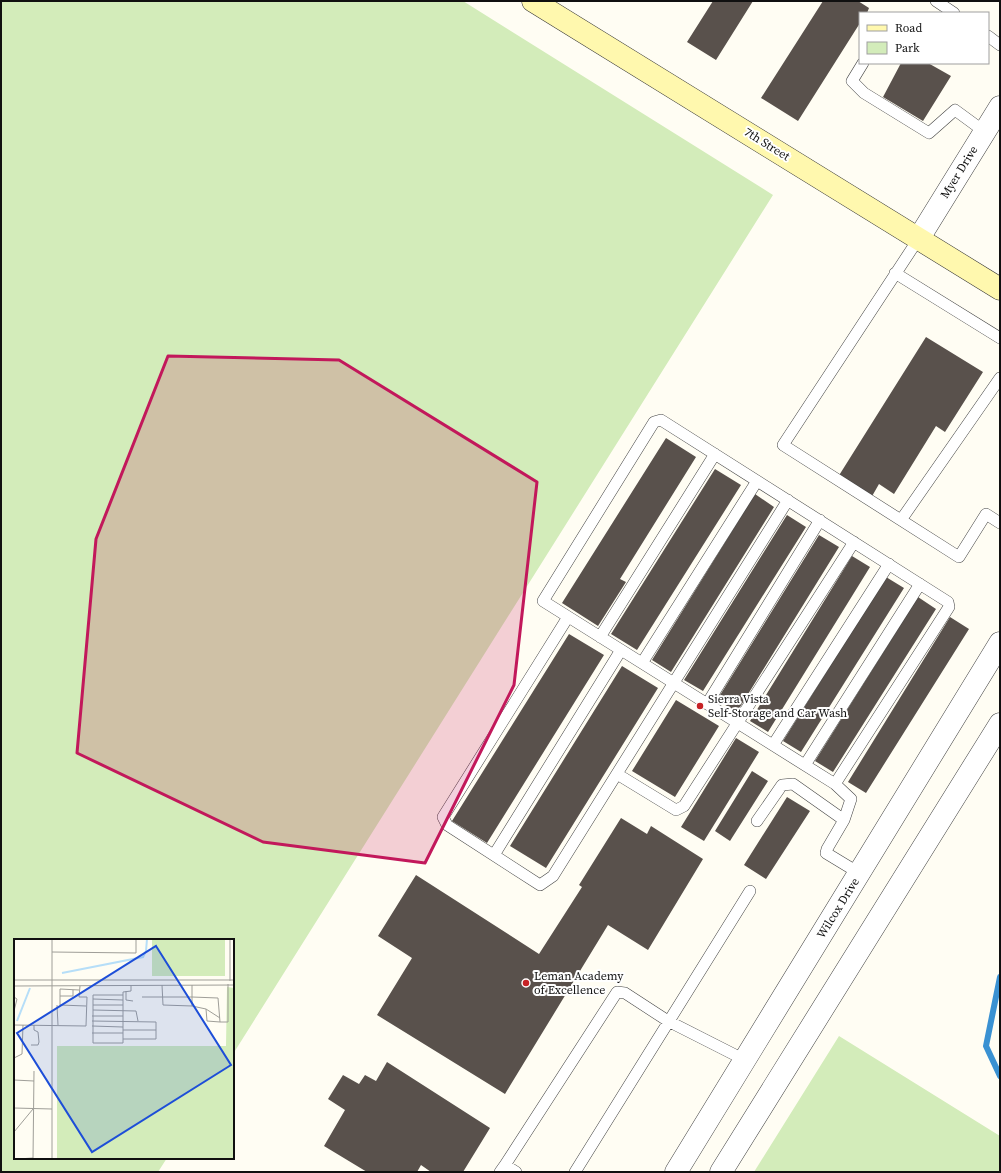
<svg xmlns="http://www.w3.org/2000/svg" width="1001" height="1173" viewBox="0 0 1001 1173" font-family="'Source Serif 4',serif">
<rect width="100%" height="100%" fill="#fffdf3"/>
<path fill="#d3ecba" d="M1,1H463L773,195L233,1054V940H15V1158H167L158,1172H1Z
M839,1036L1000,1136V1172H754Z"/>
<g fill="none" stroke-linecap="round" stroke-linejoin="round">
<path stroke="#3a91d2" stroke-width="6" d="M1000,977L986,1046L1000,1076"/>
</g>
<path fill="#59514c" d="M713,1H753L716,60L687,42Z
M823,1H858L869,8L867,13H860V23L798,121L761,98Z
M901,63H928L951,76L923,121L883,97Z
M926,337L983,372L945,432L936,426L894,494L879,484L871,498L838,477Z
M666,438L696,457L620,579L626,582L598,626L562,603Z
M715,469L741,485L637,650L611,634Z
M755,494L774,507L671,672L652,660Z
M787,515L806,527L703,691L684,680Z
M819,535L839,547L737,712L717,700Z
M852,556L870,567L768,732L750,721Z
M886,577L904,588L801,752L783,741Z
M918,597L936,609L833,772L815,761Z
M950,617L969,629L866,793L848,782Z
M569,634L604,655L487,843L452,821Z
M622,666L658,688L546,868L510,846Z
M676,700L719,726L675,797L632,771Z
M736,738L759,752L704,841L681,827Z
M752,771L768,781L730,841L715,831Z
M787,797L810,811L766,879L744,865Z
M621,818L647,834L651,826L703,859L648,950L608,925L505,1094L377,1015L412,958L378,936L416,875L539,954L582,887L579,885Z
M387,1062L490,1128L463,1172H431L421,1165L417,1172H367L324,1146L345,1110L328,1099L343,1075L359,1084L365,1075L376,1081Z"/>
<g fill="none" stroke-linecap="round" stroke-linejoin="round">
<defs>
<path id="service" d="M936,1L954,13
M988,36L1000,45
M863,63L852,81L864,93L929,133L955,110L985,132
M919,238L783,445L959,557L986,514L1000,523
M895,273L1000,338
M901,520L1000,378
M568,617L443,817L447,825L540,885L553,876L788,500
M600,637L715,454
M642,663L757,481
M707,704L820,520
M773,745L889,564
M805,765L920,584
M617,774L676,810L684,806L854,542
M835,784L949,607L948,602L661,420L654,422L543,601L835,784L851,799L844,820L827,849L826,853L859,873
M757,821L782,785L793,784L844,820
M494,855L621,650
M505,1165L617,992L625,993L668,1021L745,1060
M500,1172L505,1165L516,1172
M575,1172L750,891"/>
<path id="minor" d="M919,238L1000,107"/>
<path id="tertiary" d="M676,1172L1000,643
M721,1172L1000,724"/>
<path id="secondary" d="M533,1L1000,289"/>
</defs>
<use href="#service" stroke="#434343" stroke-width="12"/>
<use href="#minor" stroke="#434343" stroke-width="23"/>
<use href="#tertiary" stroke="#434343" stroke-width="23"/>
<use href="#secondary" stroke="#323232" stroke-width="23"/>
<use href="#service" stroke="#fff" stroke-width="11"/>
<use href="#minor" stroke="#fff" stroke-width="22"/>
<use href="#tertiary" stroke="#fff" stroke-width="22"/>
<use href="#secondary" stroke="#fff8ae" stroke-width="22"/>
</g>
<path fill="#c2185b" fill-opacity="0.2" stroke="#c2185b" stroke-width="3" stroke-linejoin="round" d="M168,356L339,360L537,482L514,685L425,863L263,842L77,753L96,539Z"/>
<g fill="#c62225" stroke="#fff" stroke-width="1.5">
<circle cx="700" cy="706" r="4"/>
<circle cx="526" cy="983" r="4"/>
</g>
<g text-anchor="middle" stroke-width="4" stroke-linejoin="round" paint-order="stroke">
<g font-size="12" fill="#101010" stroke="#fff">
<text transform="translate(767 144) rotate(32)" y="4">7th Street</text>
<text transform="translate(959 172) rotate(-58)" y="4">Myer Drive</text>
<text transform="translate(838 908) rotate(-58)" y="4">Wilcox Drive</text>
</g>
<g font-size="12" fill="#101010" stroke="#fff" text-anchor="start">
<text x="708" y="703">Sierra Vista<tspan x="708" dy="14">Self-Storage and Car Wash</tspan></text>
<text x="534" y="980">Leman Academy<tspan x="534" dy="14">of Excellence</tspan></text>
</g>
</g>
<g transform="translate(14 939)">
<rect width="220" height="220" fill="#fffdf3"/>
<path d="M138,0H211V37H138ZM213,48L220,49V220H43V107H212Z" fill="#d3ecba"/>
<path fill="none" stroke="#b6def8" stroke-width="2" d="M48,34L129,18L132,12L133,0M3,82L16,49"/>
<path fill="none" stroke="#9f9e98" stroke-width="1" d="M38,0V220M216,0V42M38,13L122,14V0M0,41H220M148,46L149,66L178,67M178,46V58L204,59L206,83H214V45M0,47L220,46M65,51L46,50V66L72,67M112,52V61L119,62M109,56H79V104H109V53L117,52V46M46,57H59V51M0,58L3,60L0,72M128,58H178V67L192,70L193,82L206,83M79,60L109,61M43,66L44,86M79,66H109M192,70L206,79M79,71L122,72L124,82M78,77H109M78,82L142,83V100H109M0,86L72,87L73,58H65L66,47M78,87L109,88M109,91H142M78,94H109M17,106H24L25,103L24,93L20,91V86M0,119L8,115L9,86M0,141L20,142M0,169L38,170M0,193L19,170M4,220L19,219M19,220L20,132"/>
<path fill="#1d4ed8" fill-opacity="0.15" stroke="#1d4ed8" stroke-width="2" d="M142,7L217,126L78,213L3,94Z"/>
<rect width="220" height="220" fill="none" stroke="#101010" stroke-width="2"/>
</g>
<rect width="1001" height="1173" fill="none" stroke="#101010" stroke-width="4"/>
<rect x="859" y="12" width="130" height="52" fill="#ffffff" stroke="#9f9f9f"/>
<rect x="867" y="25" width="20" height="6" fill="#fff8ae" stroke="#9f9f9f"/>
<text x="895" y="32" font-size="12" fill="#101010">Road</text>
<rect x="867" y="42" width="20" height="12" fill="#d3ecba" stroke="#9f9f9f"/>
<text x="895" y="52" font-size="12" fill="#101010">Park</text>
</svg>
